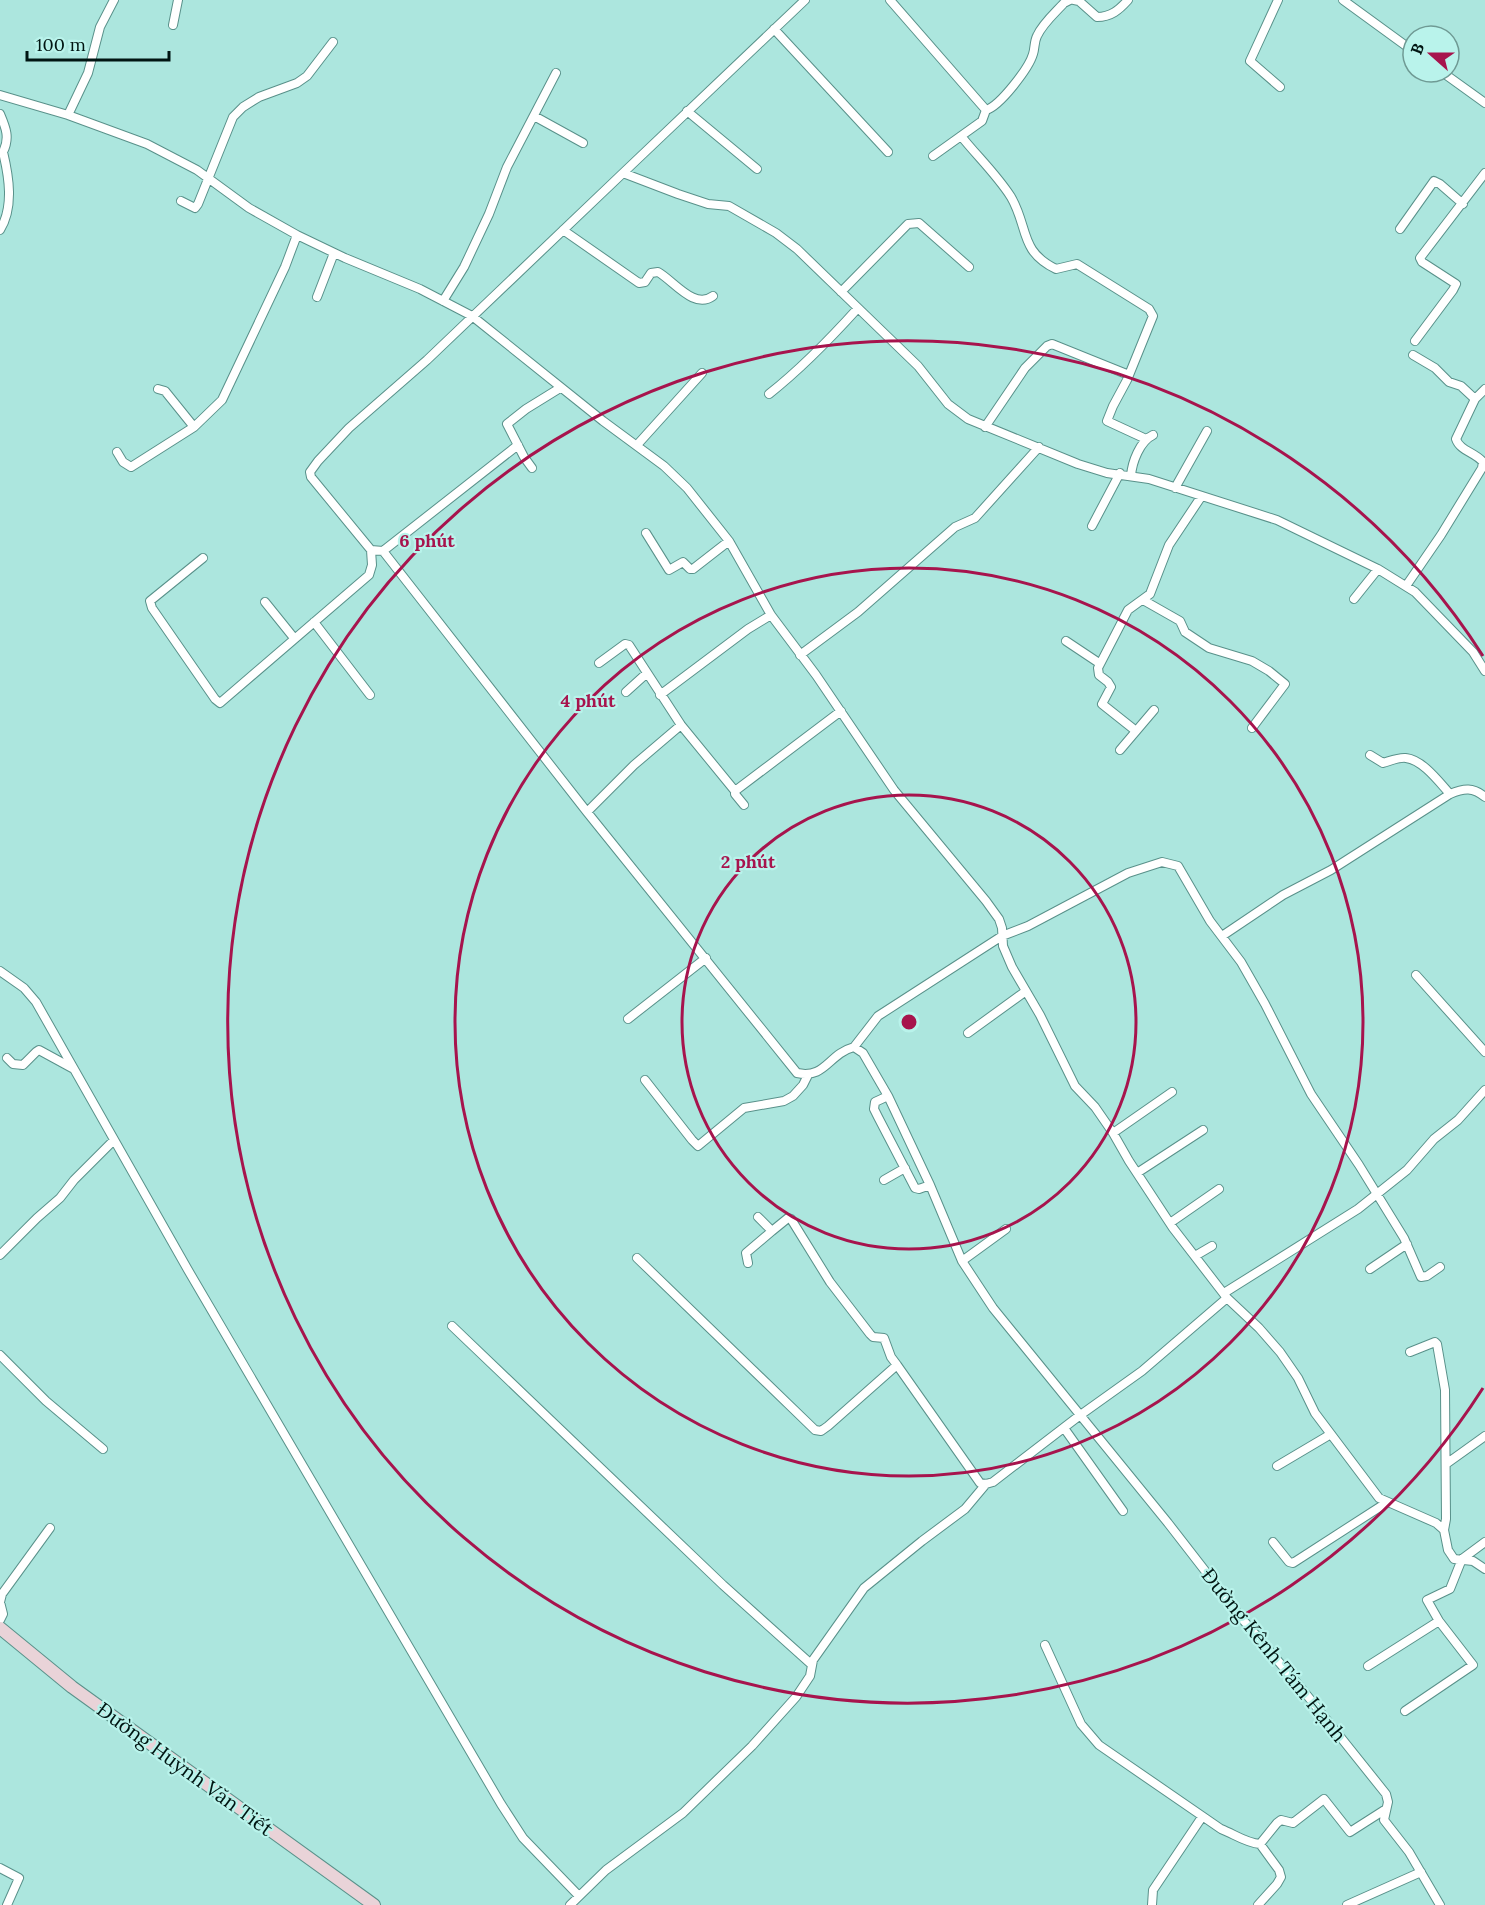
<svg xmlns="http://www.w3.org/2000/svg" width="1485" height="1905" viewBox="0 0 1485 1905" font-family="Lora,serif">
<rect width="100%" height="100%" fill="#ace6de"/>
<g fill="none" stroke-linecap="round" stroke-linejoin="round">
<defs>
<path id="street" d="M890,0L986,110C1000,106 1029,68 1033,54C1035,48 1034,42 1037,36C1043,23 1055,13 1064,3L1070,0
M1074,0L1079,1L1097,17C1111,17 1119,10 1128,0
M1278,0L1250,61L1280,87
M1343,0L1413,51
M173,25L178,0
M774,29L888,152
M1442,72L1485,103
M0,95L68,115L147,144L197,170L249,208L297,235L345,258L420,289L472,316L603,421L664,466L687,488L729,541L771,615L816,675L894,790L986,901L999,919L1002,928L1003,946L1012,967L1040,1015L1075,1086L1095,1107L1113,1133L1129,1161L1173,1228L1227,1298L1259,1328L1280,1352L1298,1378L1315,1413L1379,1498L1436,1523L1444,1530L1448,1550L1454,1559L1473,1561L1485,1569
M687,111L757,169
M0,114C6,128 10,138 3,152C9,177 14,207 0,230
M68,115L88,73L100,27L114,0
M534,116L583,143
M961,136C977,156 997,175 1011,197C1029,228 1019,251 1056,269L1077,264L1149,309L1153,316L1127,380L1113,406L1107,421L1146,439
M933,156L982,121L986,110
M623,173L805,0
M181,201L195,208L198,204L233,117L243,107L259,97L297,83L307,76L333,42
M1400,229L1434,181L1440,184L1463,204
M563,230L639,283L645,282L651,273L658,272C674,281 694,310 713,296
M841,292L908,224L919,223L969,267
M317,297L334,253
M443,301L464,267L489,214L507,167L556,73
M1415,341L1453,290L1456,284L1422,262L1420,258L1485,173
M1413,355L1435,368L1449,382L1461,386L1475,399
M158,389L165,391L194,427
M769,394C802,368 830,339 858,308
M985,427L1025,368L1047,346L1052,344L1129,375
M637,445L702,373
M117,452L123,462L131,467L194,427L222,400L285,267L297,235
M532,468L524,457L507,424L526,409L560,388
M1131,476C1132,462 1140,441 1153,435
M1175,488L1207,431
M1092,526L1120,473
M646,533L669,570L683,562L690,569H693L729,541
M383,551L518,445
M203,558L150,601L152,608L215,699L220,703L369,575L372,565L371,550
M1406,586L1441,535L1482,468L1483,462C1475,452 1460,451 1456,439L1475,399L1485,389
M1354,599L1378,569
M1143,600L1180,621L1185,632L1209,648L1252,661L1269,671L1285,684L1252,728
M265,602L294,638
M314,622L370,695
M1066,641L1099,663
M800,655L858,612L955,527L975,518L1039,447
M599,663L625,644L629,645L681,725L735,791
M626,692L647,673
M660,695L748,629L771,615
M1136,731L1102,704L1111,687L1108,682L1099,675L1098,668L1128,610L1150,594L1169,545L1201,497
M1120,750L1154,710
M1370,755L1383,763C1390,761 1399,757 1406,758C1423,760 1439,782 1450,794
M744,805L735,794V791L841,711
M587,812L634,765L681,725
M1222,936L1283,895L1331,870L1450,794C1464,788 1473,787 1485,797
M0,971L24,988L36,1002L188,1270L501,1804L523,1838L579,1896
M1416,975L1485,1052
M628,1019L706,958
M968,1033L1026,991
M854,1047L878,1016L1002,936L1028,926L1128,873L1162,862L1178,866L1210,921L1241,962L1265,1004L1311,1094L1359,1165L1404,1238L1421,1277L1427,1276L1440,1267
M7,1058L13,1064L23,1065L36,1052L39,1050L72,1068
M645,1080L692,1140L698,1146L744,1108L784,1101L793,1096L803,1085L808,1075
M888,1096L875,1102L874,1109L878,1117L915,1188L919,1189L930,1185
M1113,1133L1172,1092
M1137,1173L1203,1130
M884,1180L905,1168
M758,1217L772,1231L788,1218L791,1219L830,1282L870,1334L873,1337L884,1338L891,1357L897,1365L980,1483L986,1484L993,1482L1079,1416L1142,1371L1227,1298
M1170,1223L1219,1189
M0,1255L37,1218L60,1198L74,1180L114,1140
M1195,1256L1212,1246
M637,1258L815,1430L821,1431L828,1426L897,1365
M962,1261L1006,1229
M748,1263L746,1253L772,1231
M1370,1269L1407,1244
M1224,1293L1358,1209L1407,1170L1434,1139L1458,1120L1485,1090
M452,1326L723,1585L811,1664
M1410,1352L1435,1342L1437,1344L1445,1390L1446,1519L1444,1530
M0,1355L46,1401L103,1449
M1064,1428L1123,1511
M1446,1464L1485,1436
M1277,1466L1331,1434
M1273,1542L1289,1562L1293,1563L1386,1503
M0,1620L3,1614L0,1602L2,1594L50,1528
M1045,1645L1081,1724L1099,1745L1221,1829C1234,1834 1246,1843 1260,1844L1277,1823L1281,1820L1293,1823L1324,1799L1350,1832L1386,1809
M1368,1666L1439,1621
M1405,1711L1473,1665L1439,1621L1427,1600L1450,1589L1462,1559L1485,1542
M0,1868L19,1878L7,1905
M570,1905L606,1870L683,1813L752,1746L796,1697L810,1676L813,1660L864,1588L922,1541L965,1509L986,1484
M1152,1905L1153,1890L1202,1817
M1258,1905L1277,1884L1281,1877L1279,1870L1260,1844
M1347,1905L1421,1872
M1440,1905L1409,1852L1384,1820L1388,1802L1386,1794L1302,1689L1244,1621L1168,1523L993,1308L962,1261L930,1185L888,1096L863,1053L854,1047C828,1054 826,1079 797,1073L587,812L383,551L371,550L311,477L310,472L318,461L349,428L427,360L623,173L678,194L708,204L729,206L776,233L797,249L918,366L948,404L968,419L1078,464L1107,473L1149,479L1277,520L1378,569L1415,592L1473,652L1485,671"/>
<path id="secondary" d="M0,1628L72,1687L374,1905"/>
</defs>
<use href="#street" stroke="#59918a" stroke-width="10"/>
<use href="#secondary" stroke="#59918a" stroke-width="14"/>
<use href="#street" stroke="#fff" stroke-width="8"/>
<use href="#secondary" stroke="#e9d3d8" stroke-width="12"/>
</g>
<g fill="none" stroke="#a7144d" stroke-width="3">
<circle cx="909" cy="1022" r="227"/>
<circle cx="909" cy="1022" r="454"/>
<path d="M1483 1388A681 681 0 1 1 1483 656"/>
</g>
<g text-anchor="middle" stroke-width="4.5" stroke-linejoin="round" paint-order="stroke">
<g font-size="20" fill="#001512" stroke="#b9f3eb">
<text transform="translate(1274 1655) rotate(51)" y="7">Đường Kênh Tám Hạnh</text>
<text transform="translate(185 1769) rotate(36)" y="7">Đường Huỳnh Văn Tiết</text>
</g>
</g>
<circle cx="909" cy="1022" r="9" fill="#a7144d" stroke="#b9f3eb" stroke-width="3"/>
<g font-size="18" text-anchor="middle" font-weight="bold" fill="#a7144d" stroke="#b9f3eb" stroke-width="4.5" stroke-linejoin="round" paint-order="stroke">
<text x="427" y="547">6 phút</text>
<text x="588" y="707">4 phút</text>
<text x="748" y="868">2 phút</text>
</g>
<g transform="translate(1431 54) rotate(291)"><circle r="28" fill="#b9f3eb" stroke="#6f9a94" stroke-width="1.5"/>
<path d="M0-4.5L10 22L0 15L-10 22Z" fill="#a7144d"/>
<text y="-9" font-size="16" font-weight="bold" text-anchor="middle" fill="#001512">B</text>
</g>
<path d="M27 51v9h142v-9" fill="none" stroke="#001512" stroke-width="3"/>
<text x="36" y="51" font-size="18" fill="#001512" stroke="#b9f3eb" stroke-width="4.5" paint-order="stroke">100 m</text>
</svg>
